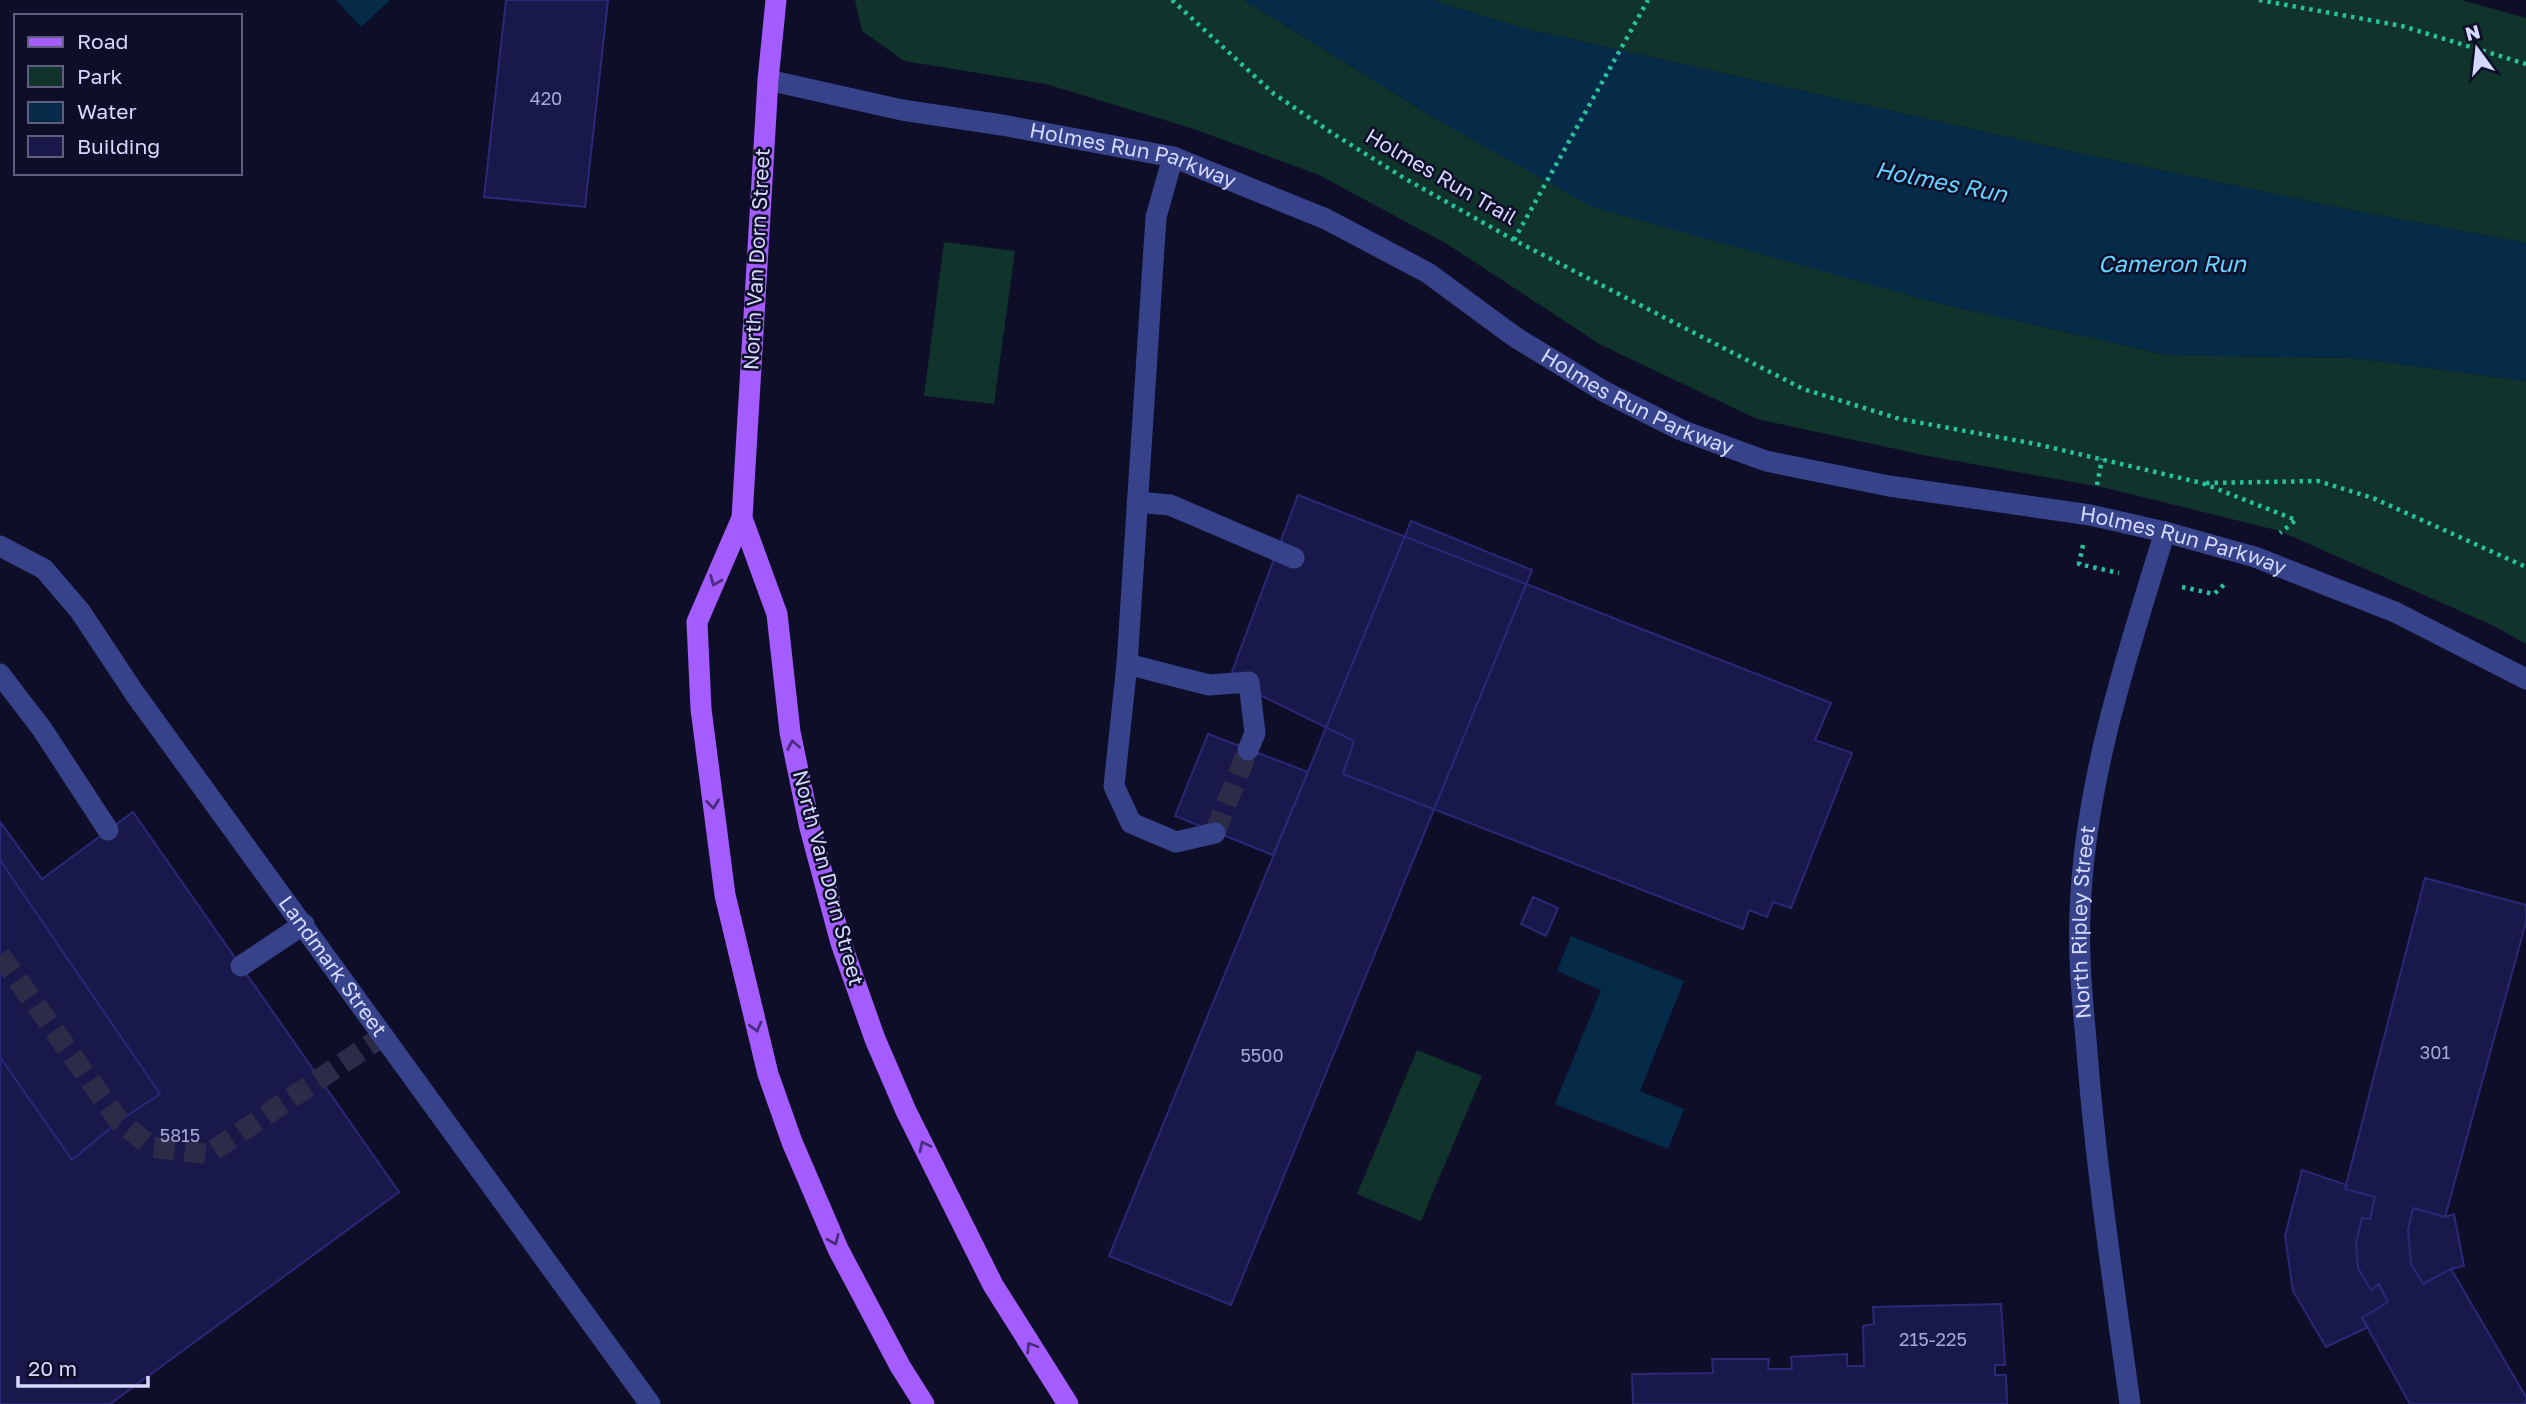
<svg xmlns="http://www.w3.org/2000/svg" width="2526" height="1404" viewBox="0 0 2526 1404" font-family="'Golos Text',sans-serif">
<rect width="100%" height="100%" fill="#0e0e28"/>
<path fill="#10332b" d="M855,0H1244L1436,119L1926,300L2166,355L2354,358L2526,381V644L2494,626L2280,531L2106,488L1928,456L1757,419L1601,345L1447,244L1319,175L1194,129L1046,84L904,61L862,31Z
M1432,0H2461L2526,18V243L2356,211L2078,153L1522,28Z
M944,242L1015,251L994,404L924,396Z
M1417,1050L1482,1076L1421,1221L1357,1194Z"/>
<path fill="#062b49" d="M336,0H389V1L361,27Z
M1244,0H1432L1522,28L2078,153L2356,211L2526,243V381L2354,358L2166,355L1926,300L1592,207L1436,119Z
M1571,936L1684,981L1640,1091L1684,1109L1668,1149L1555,1104L1601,990L1557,971Z"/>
<path fill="#19184b" stroke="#2a2978" stroke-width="2" d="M506,0H608L585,207L484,197Z
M1298,495L1831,703L1815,740L1852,753L1791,908L1773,902L1767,917L1749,910L1743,929L1343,774L1354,741L1229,680Z
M1411,521L1532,570L1231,1305L1109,1256Z
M1208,734L1308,772L1273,855L1175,816Z
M133,812L399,1192L110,1404H0V822L42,879Z
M0,860L160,1094L119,1121L72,1160L0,1057Z
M2425,878L2526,905V922L2445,1217L2413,1208L2408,1230L2411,1264L2423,1284L2451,1269L2526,1397V1404H2410L2362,1318L2388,1302L2379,1284L2371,1290L2358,1268L2356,1243L2362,1218L2370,1219L2375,1197L2345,1189Z
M1533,897L1558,908L1546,936L1521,924Z
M2302,1170L2347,1185L2345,1189L2375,1197L2370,1219L2362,1218L2356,1243L2358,1268L2371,1290L2379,1284L2388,1302L2362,1318L2368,1327L2326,1347L2293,1291L2285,1236Z
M2413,1208L2445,1217L2454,1214L2464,1266L2451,1269L2423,1284L2411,1264L2408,1230Z
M2001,1304L2005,1365H1995V1375H2006L2007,1404H1633L1632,1374L1713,1373L1712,1359H1769L1768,1369H1792L1791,1357L1847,1354V1366H1864L1863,1326L1874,1324L1873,1307Z"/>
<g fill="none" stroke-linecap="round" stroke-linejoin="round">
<path stroke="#2c2c48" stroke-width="21" stroke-dasharray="21 10" stroke-linecap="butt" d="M1215,833L1248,750
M0,955L119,1121L152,1147L208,1154L383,1036"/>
<path stroke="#27c19b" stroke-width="4.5" stroke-dasharray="3.5 5" stroke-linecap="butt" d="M1172,0L1274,94L1332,133L1404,178L1514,240L1803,389L1900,419L2036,444L2202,483L2296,520L2280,533
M2259,0L2402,26L2526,64
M1514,240L1648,0
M2206,483L2318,481L2373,498L2526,567
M2097,485L2102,459
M2083,545L2079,564L2119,573
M2182,587L2214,594L2227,582"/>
<g stroke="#36428a" stroke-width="21">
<path id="s1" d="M768,80L902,110L1002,125L1173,157L1326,219L1428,273L1515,337L1605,392L1681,430L1766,461L1889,486L2090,515L2165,532L2255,557L2395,612L2526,679"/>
<path d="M1173,157L1156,217L1127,664L1209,685L1249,682L1255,733L1248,750"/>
<path d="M1137,502L1170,505L1294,558"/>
<path id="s2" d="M0,546L44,569L80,611L135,694L650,1404"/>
<path d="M1127,664L1114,786L1131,823L1176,842L1215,833"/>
<path d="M0,674L42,729L108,830"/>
<path d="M241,966L304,924"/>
<path id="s3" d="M2130,1404C2114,1287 2096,1169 2087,1051C2083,1005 2078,960 2080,914C2084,783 2127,655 2165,532"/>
</g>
<path stroke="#a45cff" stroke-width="21" d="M776,0L768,80L742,518L697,622L701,709L725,895L768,1074L792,1142L838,1249L900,1366L924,1404
M742,518L777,614L790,732L810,828L841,943L875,1039L906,1111L993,1285L1068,1404"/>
</g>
<defs><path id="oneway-chevron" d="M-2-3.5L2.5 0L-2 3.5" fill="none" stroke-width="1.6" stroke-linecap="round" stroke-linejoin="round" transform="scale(1.75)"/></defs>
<g stroke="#4a2d7e">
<use href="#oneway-chevron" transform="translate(715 581) rotate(113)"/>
<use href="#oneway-chevron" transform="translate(793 745) rotate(-101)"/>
<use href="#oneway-chevron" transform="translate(713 804) rotate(83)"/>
<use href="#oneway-chevron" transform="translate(756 1027) rotate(75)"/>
<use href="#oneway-chevron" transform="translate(924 1146) rotate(-116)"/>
<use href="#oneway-chevron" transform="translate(834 1240) rotate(66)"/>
<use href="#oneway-chevron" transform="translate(1031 1347) rotate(-122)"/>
</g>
<g text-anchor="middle" stroke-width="5" stroke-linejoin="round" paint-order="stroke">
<g font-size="18" fill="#a6a8d2">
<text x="546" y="105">420</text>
<text x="2435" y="1059">301</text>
<text x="1262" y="1062">5500</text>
<text x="180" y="1142">5815</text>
<text x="1933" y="1346">215-225</text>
</g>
<g font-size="21" fill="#d5d8ff" stroke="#0e0e28">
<text dy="7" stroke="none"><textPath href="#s1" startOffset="373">Holmes Run Parkway</textPath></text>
<text transform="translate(1441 177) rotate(30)" y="7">Holmes Run Trail</text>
<text transform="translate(757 259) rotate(-87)" y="7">North Van Dorn Street</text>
<text dy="7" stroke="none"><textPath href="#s1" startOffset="940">Holmes Run Parkway</textPath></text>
<text dy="7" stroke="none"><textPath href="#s1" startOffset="1507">Holmes Run Parkway</textPath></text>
<text transform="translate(828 878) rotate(75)" y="7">North Van Dorn Street</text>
<text dy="7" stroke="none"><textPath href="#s3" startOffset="485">North Ripley Street</textPath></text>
<text dy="7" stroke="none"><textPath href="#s2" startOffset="541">Landmark Street</textPath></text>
</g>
<g font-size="23" font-style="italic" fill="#63d4ff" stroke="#0e0e28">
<text transform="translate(1941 182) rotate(11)" y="8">Holmes Run</text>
<text x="2172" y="272">Cameron Run</text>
</g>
</g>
<rect x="14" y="14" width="228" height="161" fill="#0e0e28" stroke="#5e5f7e" stroke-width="2"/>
<rect x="28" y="37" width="35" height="10" fill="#a45cff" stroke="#5e5f7e" stroke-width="2"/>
<text x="77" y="49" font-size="21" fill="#d5d8ff">Road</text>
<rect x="28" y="66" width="35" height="21" fill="#10332b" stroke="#5e5f7e" stroke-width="2"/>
<text x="77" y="84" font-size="21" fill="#d5d8ff">Park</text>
<rect x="28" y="102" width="35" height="21" fill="#062b49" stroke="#5e5f7e" stroke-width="2"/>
<text x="77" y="119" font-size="21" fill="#d5d8ff">Water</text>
<rect x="28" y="136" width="35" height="21" fill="#19184b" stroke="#5e5f7e" stroke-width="2"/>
<text x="77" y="154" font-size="21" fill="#d5d8ff">Building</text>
<g transform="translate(2477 49) rotate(345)" stroke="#0e0e28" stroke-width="5" paint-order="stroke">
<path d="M0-5L12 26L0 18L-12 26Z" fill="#d5d8ff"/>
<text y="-10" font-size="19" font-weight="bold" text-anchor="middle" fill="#d5d8ff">N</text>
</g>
<path d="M18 1376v10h130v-10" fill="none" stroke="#d5d8ff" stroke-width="3.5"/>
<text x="28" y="1376" font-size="21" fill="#d5d8ff" stroke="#0e0e28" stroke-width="5" paint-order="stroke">20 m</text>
</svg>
